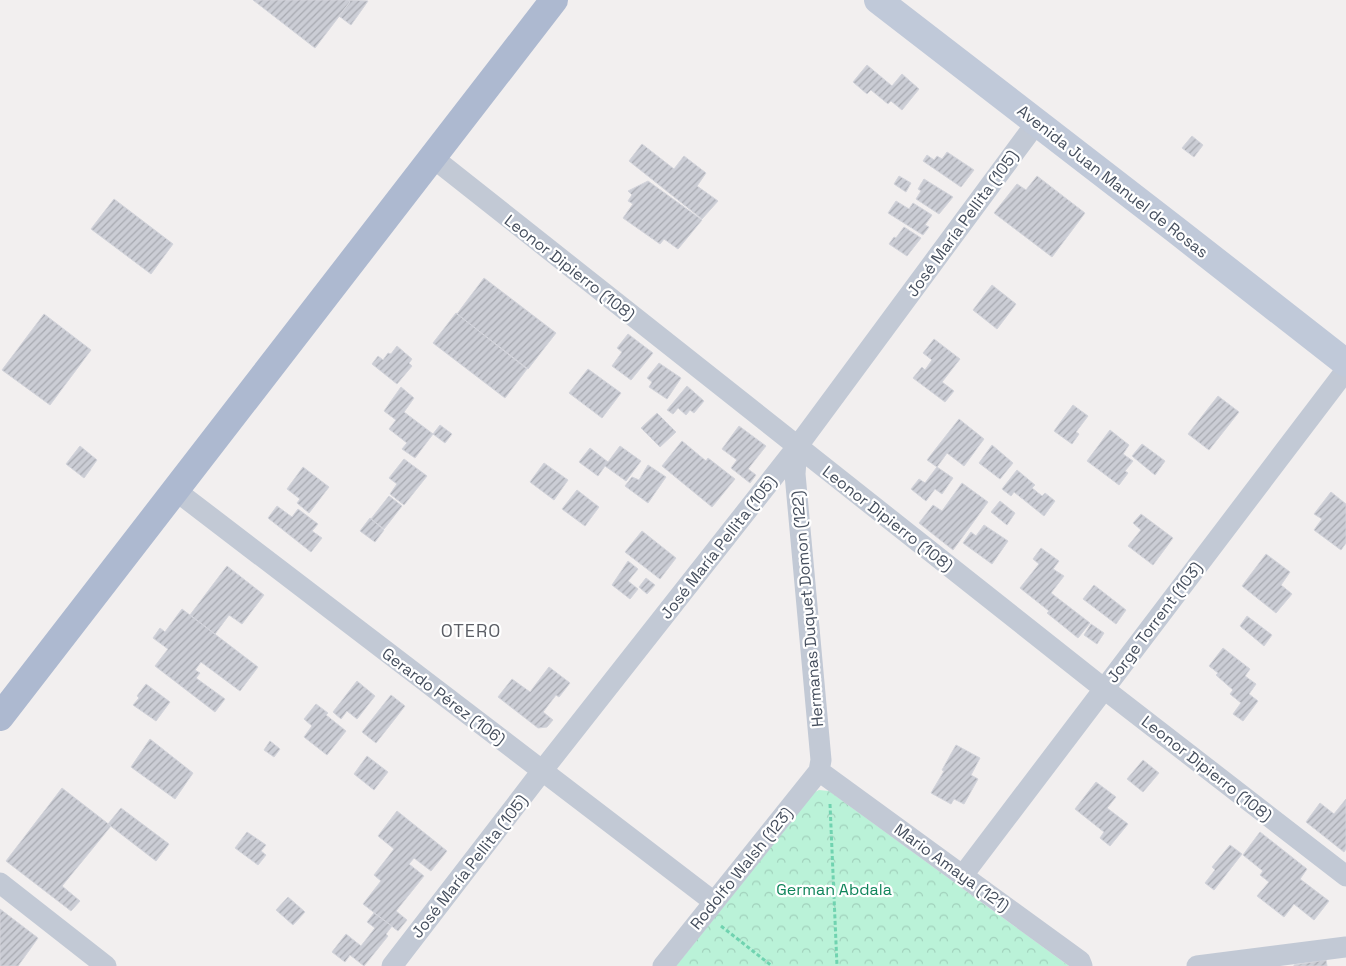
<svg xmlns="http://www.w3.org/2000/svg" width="1346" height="966" viewBox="0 0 1346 966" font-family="'Space Grotesk',sans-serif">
<defs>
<pattern id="park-crowns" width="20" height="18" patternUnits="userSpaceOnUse" patternTransform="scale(1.25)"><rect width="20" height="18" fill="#baf2d8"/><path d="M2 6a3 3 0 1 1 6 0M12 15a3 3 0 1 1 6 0" fill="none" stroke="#a1d1bc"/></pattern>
<pattern id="building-hatch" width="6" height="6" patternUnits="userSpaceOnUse" patternTransform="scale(1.25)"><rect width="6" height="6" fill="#cbcdd5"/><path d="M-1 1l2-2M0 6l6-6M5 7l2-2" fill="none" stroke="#a7a9b0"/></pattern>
</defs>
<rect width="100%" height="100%" fill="#f2efef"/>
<path fill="url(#park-crowns)" d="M819,790L829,791L1069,966H676L813,793Z"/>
<path fill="url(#building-hatch)" stroke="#d3d4db" d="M253,0H348L350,2L315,48Z
M348,0L368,1L351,25L339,16L350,2Z
M867,65L892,86L902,74L919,89L902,110L891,101L888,104L871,90L867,94L853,82Z
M1192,136L1203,145L1194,157L1182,148Z
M642,144L674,169L684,156L706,173L697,186L718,201L702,219L629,161Z
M947,152L974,170L961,187L923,161L927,155L934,160L937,156L942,159Z
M899,176L911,183L906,192L894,184Z
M1037,176L1085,213L1052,257L994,213L1017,184L1026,190Z
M924,179L953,197L939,214L916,199L921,191L918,189Z
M648,181L702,220L678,249L664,239L660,244L623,218L633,204L628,201L632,195L628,191Z
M114,199L173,244L151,274L91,229Z
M896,201L909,209L913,203L932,215L925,225L929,227L923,235L888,213Z
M904,227L921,238L907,256L889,244L894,237L896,238Z
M484,278L556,333L528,369L457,314Z
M992,285L1016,304L997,329L973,310Z
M456,313L527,369L505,398L433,343Z
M44,314L91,350L50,405L2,370Z
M628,334L653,353L631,380L612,366L622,352L617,348Z
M934,339L960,359L942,382L954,391L945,402L913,378L922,367L925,370L932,360L923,353Z
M397,346L412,359L409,363L412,366L397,384L372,364L378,356L383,360L388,353L391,354Z
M659,363L681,378L667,399L649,387L652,382L647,378Z
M588,369L621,393L602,418L569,393Z
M687,386L704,401L694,413L690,410L686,415L678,408L673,414L667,410Z
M401,387L414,398L404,412L433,434L415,458L402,449L407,443L389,429L396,420L384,411Z
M1218,396L1239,412L1209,450L1188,434Z
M1073,405L1088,416L1076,432L1079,434L1072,444L1054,431Z
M657,413L676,432L660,447L641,428Z
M959,419L984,439L964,466L947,453L937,467L927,460Z
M440,425L452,434L445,443L433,434Z
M739,426L766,446L748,469L756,475L750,483L731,468L737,460L722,449Z
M1110,430L1129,445L1123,454L1133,461L1125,471L1128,473L1119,485L1087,461Z
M682,441L706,461L708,458L735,479L712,507L662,466Z
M1142,444L1165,461L1155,475L1132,456Z
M992,445L1013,463L1000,479L979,463Z
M80,446L97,460L84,478L66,464Z
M620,446L641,461L626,481L605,466L598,476L579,462L590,448L608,462Z
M404,459L427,476L404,505L390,494L397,484L389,478Z
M544,463L568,480L554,500L530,482Z
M648,465L666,477L648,503L625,486L632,477L639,480Z
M303,467L329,487L309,513L297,503L300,499L287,489Z
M937,467L953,478L942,494L935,489L926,501L911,489L919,479L925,483Z
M1017,470L1035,485L1032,488L1042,496L1045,493L1055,501L1044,516L1014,492L1011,496L1002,489Z
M962,483L988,502L953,550L919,523L933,505L942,511Z
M577,490L599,507L585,526L562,509Z
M1331,492L1346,504V543L1341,550L1314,530L1322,519L1314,514Z
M389,496L402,506L384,529L371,519Z
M1000,501L1015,513L1007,525L991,512Z
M277,506L292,517L298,509L318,524L312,531L322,538L311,552L268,518Z
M1141,514L1173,538L1153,565L1128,546L1141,530L1133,523Z
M370,518L384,530L375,542L360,531Z
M984,525L1008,541L992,564L963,543L971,532L976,536Z
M642,531L676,558L660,579L625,552Z
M1041,548L1059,561L1053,569L1064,576L1051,593L1090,623L1078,638L1047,613L1049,611L1020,588L1039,564L1033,559Z
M1266,554L1290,572L1281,585L1292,594L1276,613L1242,586Z
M628,561L638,569L628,581L638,589L630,599L612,585Z
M227,566L264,595L242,624L229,615L215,634L190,615Z
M646,578L655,585L647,594L639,587Z
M1094,585L1126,610L1116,624L1083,599Z
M182,609L258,667L240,691L201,662L195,670L200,673L196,678L225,699L215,712L155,666L168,649L153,638L160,628L165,632Z
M1247,616L1272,635L1264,646L1240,626Z
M1091,624L1104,633L1097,644L1084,635Z
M1223,648L1250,669L1245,676L1256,684L1249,694L1258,701L1243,721L1233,714L1241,703L1230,694L1233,690L1216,675L1218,673L1209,666Z
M549,667L570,683L559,697L556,695L543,712L553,720L547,727L538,728L498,697L512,679L530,692Z
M357,681L375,696L357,719L347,711L341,719L333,712Z
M146,684L170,702L156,721L133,705L139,698L137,696Z
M391,695L405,706L376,743L362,732Z
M316,704L328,713L326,715L346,731L327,755L304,737L312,726L304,719Z
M150,739L193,773L175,799L131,767Z
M270,741L280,749L274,757L264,750Z
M956,745L980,758L971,775L978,779L964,804L954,799L951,804L931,793L944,771L942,770Z
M367,756L388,772L374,790L354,774Z
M1143,760L1159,773L1143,792L1127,779Z
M1096,782L1116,797L1107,808L1128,824L1110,846L1100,838L1104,832L1075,809Z
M62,788L111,826L62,886L80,901L71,911L6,861Z
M1346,799V849L1344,852L1306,822L1320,803L1334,814Z
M121,808L169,844L156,861L108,824Z
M397,811L447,851L431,871L414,858L409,864L424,876L396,911L407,920L398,931L363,904L381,881L374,875L394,849L378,836Z
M247,832L266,845L261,851L266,855L258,865L235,848Z
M1260,832L1307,869L1300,879L1329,901L1314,920L1294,904L1284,917L1257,896L1269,882L1260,875L1263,871L1243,855Z
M1230,845L1242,854L1214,890L1205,883L1215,870L1212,867Z
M288,897L305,912L293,925L276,910Z
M0,909L38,938L18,966H0Z
M374,913L392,926L386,934L388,936L364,966L350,955L345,962L332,952L346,934L361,946L375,928L367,922Z
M1326,960L1327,966H1294V965Z"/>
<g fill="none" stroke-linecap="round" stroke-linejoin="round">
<path stroke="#70d3b0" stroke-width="3" stroke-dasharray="4 2.5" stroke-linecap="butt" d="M830,804L837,966
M721,926L772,966"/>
<path stroke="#c2c9d5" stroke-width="21" d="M432,157L1103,688L1346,876
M175,490L714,902
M819,771L1080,961L1082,966
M963,875L1346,370
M0,883L106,966
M392,966L542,771L797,447L1037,122
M663,966L819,771L821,760L795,474L797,447
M1197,966L1346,947"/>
<path stroke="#c0c9d9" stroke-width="28" d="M878,0L1176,230L1346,363"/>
<path stroke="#adb9d0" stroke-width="28" d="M0,717L554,0"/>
</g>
<g text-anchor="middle" stroke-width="4.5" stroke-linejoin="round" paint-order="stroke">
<g font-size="16" fill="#464f5e" stroke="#fff">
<text transform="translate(1113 181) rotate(38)" y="6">Avenida Juan Manuel de Rosas</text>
<text transform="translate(962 223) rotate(-54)" y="6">José María Pellita (105)</text>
<text transform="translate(570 267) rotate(38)" y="6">Leonor Dipierro (108)</text>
<text transform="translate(888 518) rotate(38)" y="6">Leonor Dipierro (108)</text>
<text transform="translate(718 547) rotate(-52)" y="6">José María Pellita (105)</text>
<text transform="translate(807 609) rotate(-95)" y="6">Hermanas Duquet Domon (122)</text>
<text transform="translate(1154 622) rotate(-53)" y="6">Jorge Torrent (103)</text>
<text transform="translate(444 696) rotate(37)" y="6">Gerardo Pérez (106)</text>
<text transform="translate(1207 768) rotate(38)" y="6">Leonor Dipierro (108)</text>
<text transform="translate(469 866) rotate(-52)" y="6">José María Pellita (105)</text>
<text transform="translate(952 867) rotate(36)" y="6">Mario Amaya (121)</text>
<text transform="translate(741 868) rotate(-51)" y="6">Rodolfo Walsh (123)</text>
</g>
<g font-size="16" fill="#10855b" stroke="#fff">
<text x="834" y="895">German Abdala</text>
</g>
<g font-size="18" letter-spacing="1" fill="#5b5e65" stroke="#fff">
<text x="471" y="637">OTERO</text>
</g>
</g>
</svg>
